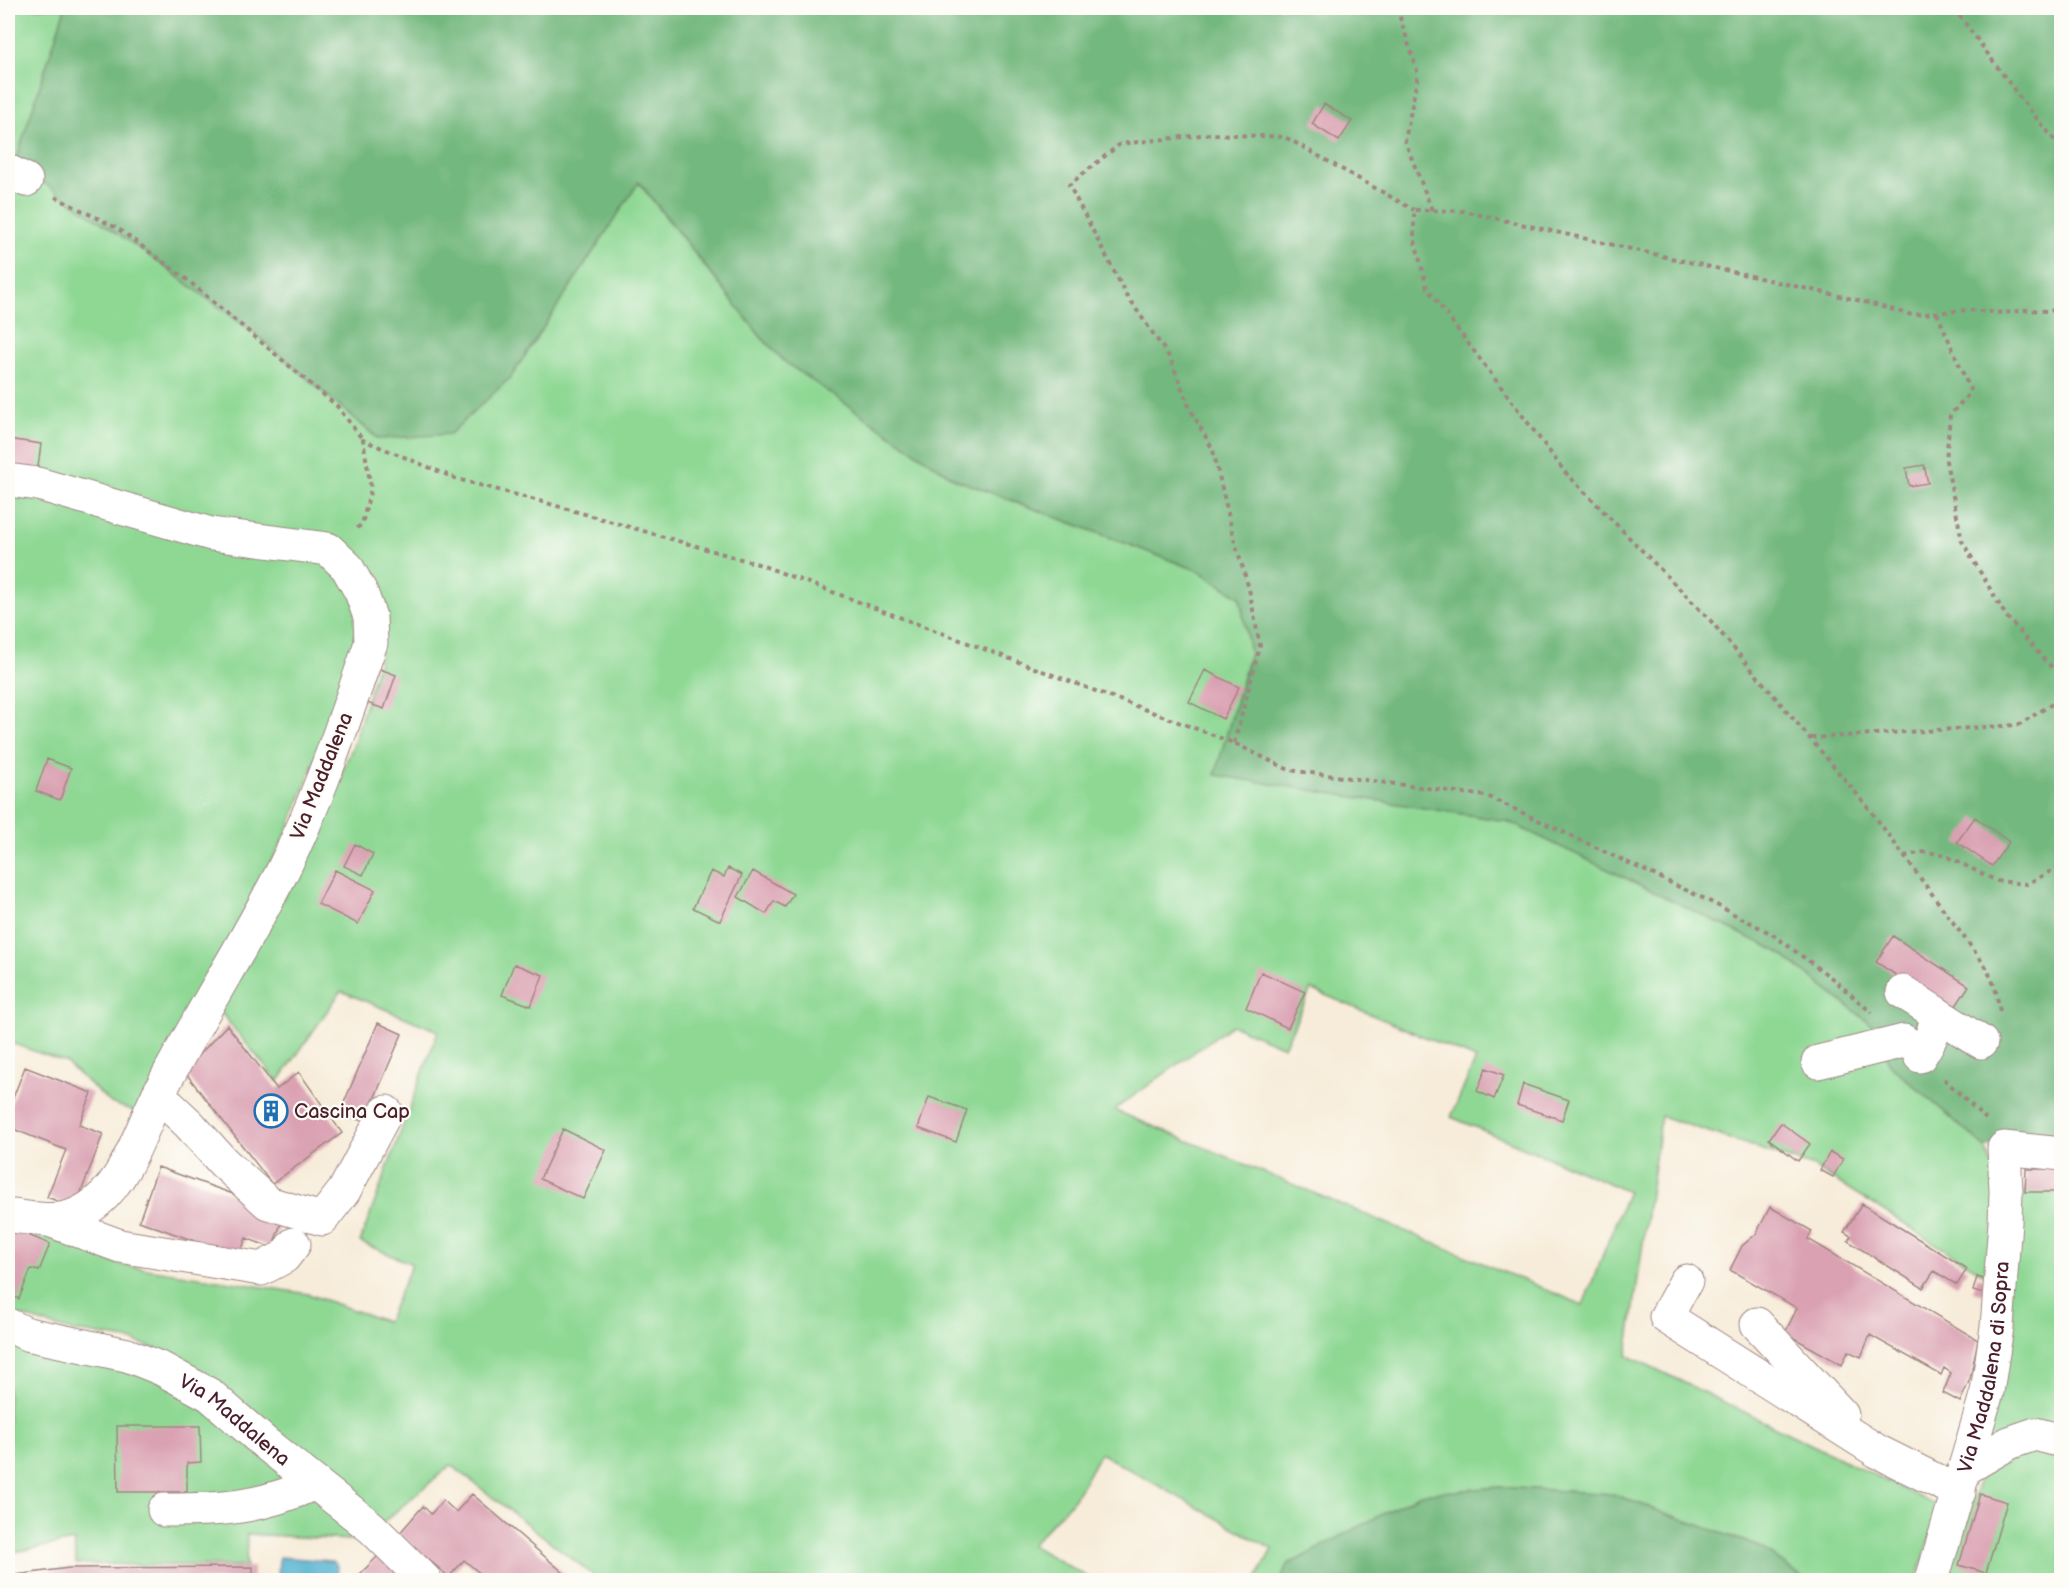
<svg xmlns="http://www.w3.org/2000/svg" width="2069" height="1588" viewBox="0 0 2069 1588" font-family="'Balsamiq Sans',sans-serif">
<rect width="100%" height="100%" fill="#fdfcf7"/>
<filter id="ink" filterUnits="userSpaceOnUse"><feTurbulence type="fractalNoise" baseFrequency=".0167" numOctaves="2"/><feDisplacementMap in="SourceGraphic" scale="12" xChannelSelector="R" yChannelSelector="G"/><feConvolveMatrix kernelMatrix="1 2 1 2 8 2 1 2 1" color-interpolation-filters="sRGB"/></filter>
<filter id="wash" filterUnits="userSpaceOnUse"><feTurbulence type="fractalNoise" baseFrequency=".008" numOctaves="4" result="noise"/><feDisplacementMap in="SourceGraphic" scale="24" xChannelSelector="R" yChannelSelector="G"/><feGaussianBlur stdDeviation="1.35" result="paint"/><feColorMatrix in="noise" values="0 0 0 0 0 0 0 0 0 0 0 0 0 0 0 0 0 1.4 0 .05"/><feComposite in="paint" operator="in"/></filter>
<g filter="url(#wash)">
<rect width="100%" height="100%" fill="#f7ecd9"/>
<path fill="#8fd894" stroke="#6c7c60" stroke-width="1.5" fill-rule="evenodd" d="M8,8H65L16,163L143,251L253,332L378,439L511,377L638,182L761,337L785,362L955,479L1199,571L1240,597L1250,653L1216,775L1507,821L1777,951L1880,1031L1889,1064L1985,1147L1998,1183L1993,1280L1814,1167L1661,1116L1627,1355L1940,1507L1917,1580H1806L1760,1547L1612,1494L1498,1487L1289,1563L1280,1580H1256L1272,1549L1100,1453L1075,1498L1031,1545L1093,1580H597L593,1575L451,1465L381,1524L209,1379L177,1356L127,1339L67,1330L8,1312V1226H19L121,1265L308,1294L387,1322L412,1264L360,1242L438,1031L341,991L278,1082L217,1008L301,868L353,746L381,653L365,629L289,828L139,1113L111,1103L65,1062L8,1042ZM1311,989L1476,1059L1451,1117L1628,1191L1583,1305L1114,1110L1232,1025L1284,1047Z
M2061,1190V1580H1946L1980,1479L2019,1192Z
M8,1340L138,1371L180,1391L370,1541L247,1534L246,1566L76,1564L74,1541L8,1553Z"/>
<path fill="#73b87e" stroke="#5e6c54" stroke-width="1.5" d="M65,8H2061V1141L1985,1147L1889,1064L1880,1031L1777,951L1507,821L1215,775L1250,653L1240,597L1199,571L955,479L785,362L761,337L639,182L511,377L450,434L379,439L253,332L143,251L15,163Z
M1498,1487L1612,1494L1760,1547L1806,1580H1280L1289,1564L1420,1494Z"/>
<path fill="#51b2d0" stroke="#4e687e" stroke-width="1.5" d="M279,1557L332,1561L336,1564L338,1570L336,1575L331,1578L278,1576Z"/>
<g id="blocks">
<path fill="#daa1b2" d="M1324,104L1352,121L1339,141L1312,124Z
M8,439L41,444L37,474L8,469Z
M1924,465L1928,483L1909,486L1906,468Z
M380,669L396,675L384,709L367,703Z
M1205,670L1239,687L1223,719L1189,702Z
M47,759L71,768L60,800L36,791Z
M1975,817L2009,842L1992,866L1957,842Z
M355,844L373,854L363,875L344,866Z
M728,868L742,875L720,921L693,908L711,871L724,877Z
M335,870L375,890L358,924L318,904Z
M753,871L793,894L785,907L774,901L766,914L738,897Z
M1893,936L1969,986L1952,1012L1876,962Z
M514,964L543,975L531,1006L502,995Z
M1261,972L1305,992L1288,1028L1246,1008Z
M378,1023L402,1034L364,1122L340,1112Z
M227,1025L277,1089L299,1072L342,1133L272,1184L184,1071Z
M25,1067L92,1093L79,1125L103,1134L75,1208L47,1197L66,1150L8,1127V1111Z
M1486,1068L1504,1075L1494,1099L1477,1091Z
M1523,1084L1569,1100L1562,1120L1517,1105Z
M929,1097L967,1110L956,1142L918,1128Z
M1781,1123L1810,1144L1798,1161L1769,1139Z
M563,1129L606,1150L583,1199L540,1179Z
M1830,1152L1843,1159L1833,1177L1820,1170Z
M158,1167L258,1203L282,1221L272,1248L246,1238L239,1257L139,1221Z
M2026,1169H2062V1192H2025Z
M1862,1204L1967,1269L1957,1285L1934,1271L1923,1288L1848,1241L1851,1236L1844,1232Z
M1770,1207L1812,1231L1808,1239L1978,1340L1970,1379L1960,1402L1943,1393L1951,1373L1944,1368L1941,1375L1870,1335L1861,1357L1848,1351L1842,1365L1785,1333L1797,1308L1730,1270L1742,1246L1756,1234Z
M11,1228L50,1244L39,1271L31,1269L19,1299L8,1294V1236Z
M1977,1277L1991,1281L1987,1295L1973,1291Z
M117,1426H200L201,1462L187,1463V1492H118Z
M472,1494L572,1580H488L464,1560L449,1577L399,1534L423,1506L431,1514L443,1500L456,1512Z
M1980,1494L2007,1502L1986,1573L1959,1565Z
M381,1553L408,1580H354Z
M253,1567V1580H8V1576L69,1568Z"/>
</g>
</g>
<g filter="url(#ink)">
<use href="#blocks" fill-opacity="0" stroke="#a08682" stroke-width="1.5"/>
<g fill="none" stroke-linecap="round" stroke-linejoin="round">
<defs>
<g id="minor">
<path d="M8,171L26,180"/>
<path d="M8,480L38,484L211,534L328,549L347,567L361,592L370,617L371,643C344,720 319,799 282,872C243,947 197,1019 158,1095C141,1129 128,1176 98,1201C69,1226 47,1220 12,1216L8,1217"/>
<path d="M1903,992L1936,1013C1936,1031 1929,1042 1920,1056"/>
<path d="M1936,1013L1981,1042"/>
<path d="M1818,1062L1904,1041"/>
<path d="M158,1095L189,1124L223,1162L268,1203L322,1219L344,1191L386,1112"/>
<path d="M52,1221L120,1246L261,1269L284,1257L294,1244"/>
<path d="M1686,1281L1666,1317L1877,1451L1959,1492"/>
<path d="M1757,1324L1842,1415"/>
<path id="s1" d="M8,1325L27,1334L127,1355L162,1369L210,1395L266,1444L372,1528L425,1580"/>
<path d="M1966,1468L2009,1443L2035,1434L2062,1441"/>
<path d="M164,1510C223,1510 261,1508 315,1483"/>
<path id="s2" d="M1932,1580L1987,1392L1997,1327L2005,1222L2006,1191L2004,1148L2062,1154"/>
</g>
</defs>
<use href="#minor" stroke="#a08682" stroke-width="35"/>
<path stroke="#a08682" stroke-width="4" stroke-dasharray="4.5 4.5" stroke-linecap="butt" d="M1397,8L1418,74L1405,141L1432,210
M1954,8L2018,95L2062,149
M55,197L117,228L185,278L337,406L363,440
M1937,313L1971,392L1950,415L1946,461L1962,541L2006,616L2048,664L2062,674
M357,528L362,524L371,488L363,440L457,479L543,502L758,564L1234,743L1289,770L1487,796L1707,900L1772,934L1833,979L1872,1013
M1811,738L2018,725L2062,698
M1234,743L1260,646L1249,589L1233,535L1213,450L1190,409L1170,358L1127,296L1069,185L1120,144L1210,134L1285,137L1414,210
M1904,856L1924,852L1942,854L1997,881L2027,884L2062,865
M2000,1011L1995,987L1986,967L1867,806L1710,620L1565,472L1455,326L1427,288L1414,237V210L1463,211L1857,300L1912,315L1967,310L2004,313L2025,310L2048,311L2062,309
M1944,1079L1986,1119"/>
<use href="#minor" stroke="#fff" stroke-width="33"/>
</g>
</g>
<defs>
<symbol id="building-ring" viewBox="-11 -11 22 22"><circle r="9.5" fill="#fdfcf7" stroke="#1f6fb2" stroke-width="1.5"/><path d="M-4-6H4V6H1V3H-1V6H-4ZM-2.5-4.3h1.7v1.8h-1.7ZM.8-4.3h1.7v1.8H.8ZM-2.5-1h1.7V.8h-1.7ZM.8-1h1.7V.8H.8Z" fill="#1f6fb2"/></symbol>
</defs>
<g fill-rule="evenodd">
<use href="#building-ring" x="252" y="1092" width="38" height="38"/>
</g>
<g text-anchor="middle" stroke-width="4.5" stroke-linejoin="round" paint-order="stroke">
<g font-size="20" fill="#4a1f2b" stroke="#fdfcf7">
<text transform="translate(321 776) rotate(-68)" y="7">Via Maddalena</text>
<text dy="7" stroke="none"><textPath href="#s2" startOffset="220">Via Maddalena di Sopra</textPath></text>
<text dy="7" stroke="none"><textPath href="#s1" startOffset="250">Via Maddalena</textPath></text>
</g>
<g font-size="20" fill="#4a1f2b" stroke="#fdfcf7" text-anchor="start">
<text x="294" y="1118">Cascina Cap</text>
</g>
</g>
<rect width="2069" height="1588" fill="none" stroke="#fdfcf7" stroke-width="30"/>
</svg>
